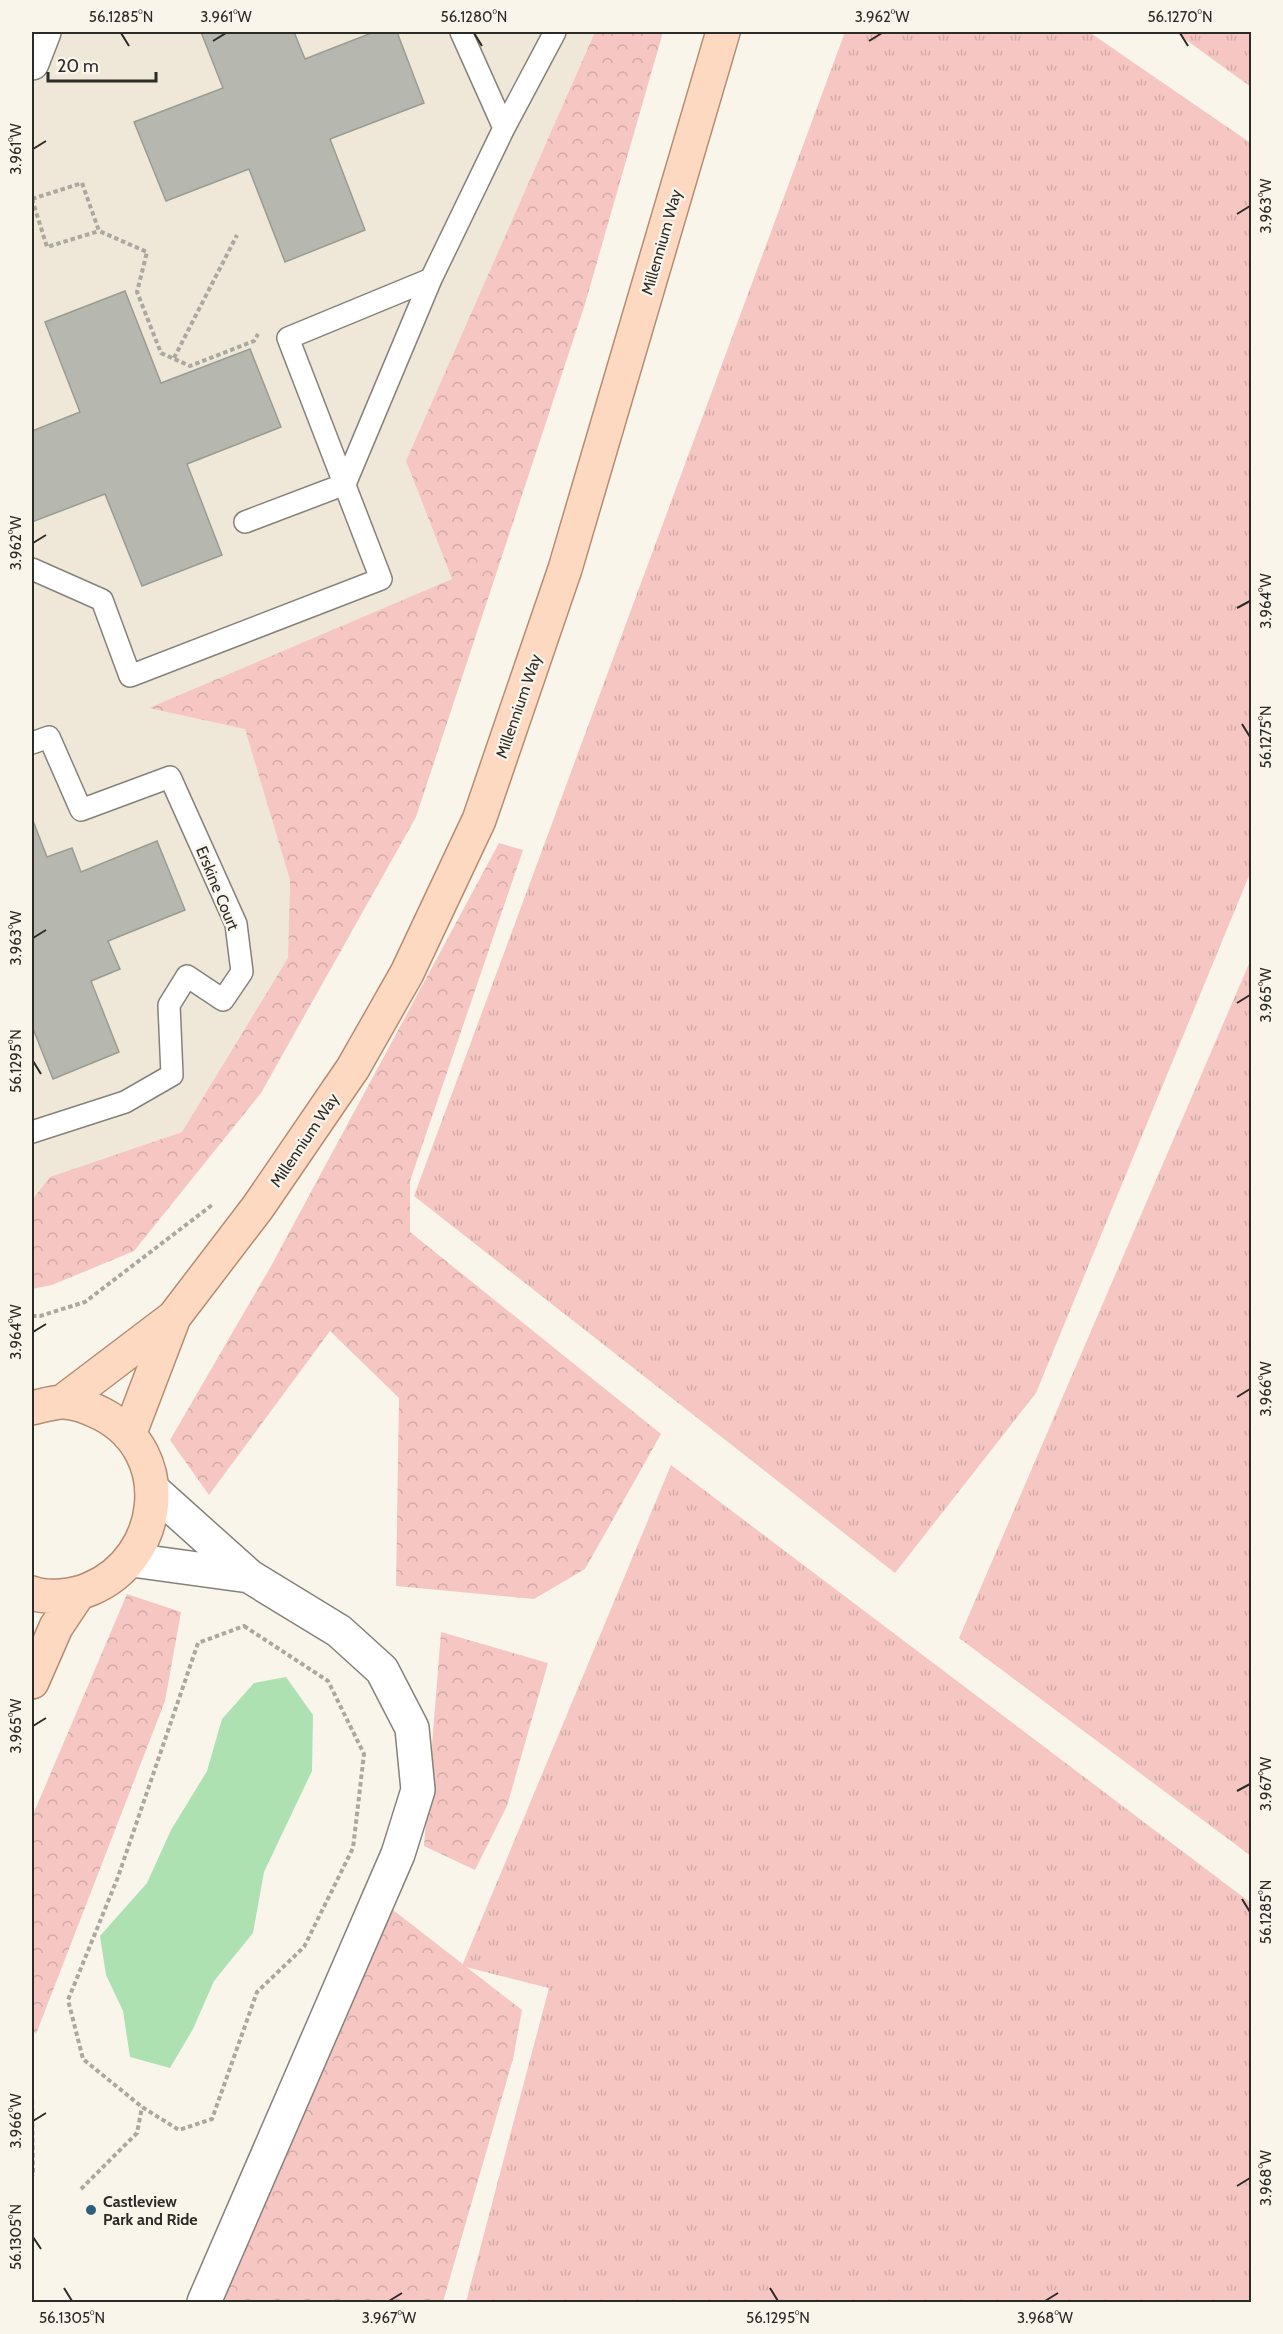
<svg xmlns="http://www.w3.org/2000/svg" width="1283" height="2334" viewBox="0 0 1283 2334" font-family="Cabin,sans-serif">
<defs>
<pattern id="grass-tufts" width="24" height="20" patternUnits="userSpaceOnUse" patternTransform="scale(1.5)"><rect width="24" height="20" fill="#f5c6c2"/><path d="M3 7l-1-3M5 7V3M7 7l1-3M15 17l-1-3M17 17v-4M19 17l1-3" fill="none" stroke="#d2aaa7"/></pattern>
<pattern id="forest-crowns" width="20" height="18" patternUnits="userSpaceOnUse" patternTransform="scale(1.5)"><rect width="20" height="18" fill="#f5c6c2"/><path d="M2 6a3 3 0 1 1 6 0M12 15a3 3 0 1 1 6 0" fill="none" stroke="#d2aaa7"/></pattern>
</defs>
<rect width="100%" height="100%" fill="#f9f5eb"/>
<path fill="#efe7d7" d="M32,32H595L406,461L452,579L150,708L245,728L290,880L288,958L182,1132L51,1177L32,1200Z"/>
<path fill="url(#grass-tufts)" d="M845,32H1089L1252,144L1251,871L1036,1393L895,1573L414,1196Z
M1175,32H1251V87Z
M1251,959V1856L959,1638Z
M671,1465L1251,1903V2302H466L549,1988L462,1966Z"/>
<path fill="url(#forest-crowns)" d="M595,32H663L585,304L416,817L261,1093L134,1251L52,1285L32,1289V1200L50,1177L182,1132L288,958L290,880L245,729L149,708L452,579L406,461Z
M499,843L523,850L410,1181V1232L661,1434L585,1569L534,1599L396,1586L399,1398L330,1331L209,1495L170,1440L270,1268Z
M127,1594L181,1612L165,1701L36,2034L32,2029V1817Z
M441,1632L548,1663L507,1806L475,1870L424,1846Z
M393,1910L522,2010L513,2059L443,2302H220Z"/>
<path fill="#aee1b2" d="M286,1677L313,1715L312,1771L264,1872L253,1933L214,1981L193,2029L170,2068L130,2057L123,2011L106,1975L100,1936L147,1883L171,1830L207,1771L222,1719L254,1683Z"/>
<path fill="#b6b7ae" stroke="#9a9c93" stroke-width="1.5" d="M201,32H294L305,59L374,32H397L424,103L330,139L365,230L285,262L249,169L166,201L134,122L223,88Z
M125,291L161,383L250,349L281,427L187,464L222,555L142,586L105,494L32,522V431L80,412L45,322Z
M32,818L47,857L72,848L81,872L157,841L185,910L108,941L120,969L91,981L119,1052L53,1079L32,1026Z"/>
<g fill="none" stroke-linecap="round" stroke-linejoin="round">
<defs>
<path id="lane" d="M504,128L555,32
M245,522L345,484L431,279
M32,569L102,600L130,676L381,579L288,338L431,279L504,128L461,32
M32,743L49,737L81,810L170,777L236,924L242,972L223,1000L187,976L169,1005L172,1075L125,1102L32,1132"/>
<path id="street" d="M32,63L44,32
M152,1489L249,1576L339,1631L382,1670L412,1728L418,1790L398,1854L204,2302
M132,1560L249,1576"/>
<path id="primary" d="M62,1402L174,1317L258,1207L353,1068L407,973L479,820L565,569L723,32
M32,1408C41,1406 53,1402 63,1402C77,1402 90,1408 102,1414C177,1453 163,1559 90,1589C74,1596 48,1599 32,1593
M129,1435L174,1317
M32,1682L56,1627L78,1594"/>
</defs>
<use href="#lane" stroke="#86827a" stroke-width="24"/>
<use href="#street" stroke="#86827a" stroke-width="36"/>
<use href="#primary" stroke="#b58c71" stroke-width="36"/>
<path stroke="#aba8a1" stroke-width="4" stroke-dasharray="4.5 3" stroke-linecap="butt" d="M32,199L82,183L99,231L147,252L137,292L161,353L190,366L254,341L258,334
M32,199L47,247L99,231
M174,358L237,235
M32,1316H40L85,1302L212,1205
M244,1626L328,1681L364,1754L353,1848L304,1947L257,1992L212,2119L179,2130L142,2107L83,2059L68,2000L118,1877L198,1643Z
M32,2093L33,2176
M81,2189L137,2133L142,2107"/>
<use href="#lane" stroke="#fff" stroke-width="21"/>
<use href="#street" stroke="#fff" stroke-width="33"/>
<use href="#primary" stroke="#fed9c1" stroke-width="33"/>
</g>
<path fill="none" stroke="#2d2b28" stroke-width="2" d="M121,33L129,46M474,33L482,46M1180,33L1188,46M213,41L226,33M869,41L882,33M33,149L46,141M1237,214L1250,206M33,543L46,535M1237,608L1250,601M1242,724L1250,737M33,938L46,930M1237,1003L1250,995M33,1061L41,1074M33,1332L46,1324M1237,1397L1250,1389M33,1726L46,1718M1237,1791L1250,1784M1242,1899L1250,1912M33,2121L46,2113M1237,2186L1250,2178M33,2237L41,2249M64,2288L72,2301M770,2288L778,2301M389,2301L402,2293M1045,2301L1058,2293"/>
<circle fill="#2f5f7e" stroke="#f9f5eb" stroke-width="2" cx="91" cy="2210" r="6"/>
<g text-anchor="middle" stroke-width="4.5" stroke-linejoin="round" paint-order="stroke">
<g font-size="16" fill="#2d2b28" stroke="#f9f5eb">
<text transform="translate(661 242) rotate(-74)" y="6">Millennium Way</text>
<text transform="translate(518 706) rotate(-71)" y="6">Millennium Way</text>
<text transform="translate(218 888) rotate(68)" y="6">Erskine Court</text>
<text transform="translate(304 1140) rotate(-56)" y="6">Millennium Way</text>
</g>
<g font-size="16" font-weight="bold" fill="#2d2b28" stroke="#f9f5eb" text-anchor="start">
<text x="103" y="2207">Castleview<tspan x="103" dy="18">Park and Ride</tspan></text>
</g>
</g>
<rect width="1283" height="2334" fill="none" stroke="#f9f5eb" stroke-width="66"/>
<path d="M48 72v9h108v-9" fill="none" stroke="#2d2b28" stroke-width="3"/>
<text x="57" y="72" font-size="18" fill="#2d2b28" stroke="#f9f5eb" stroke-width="4.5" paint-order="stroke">20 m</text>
<rect x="33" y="33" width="1217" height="2268" fill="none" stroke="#2d2b28" stroke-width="2"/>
<g font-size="15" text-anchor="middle" fill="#2d2b28">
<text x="121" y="22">56.1285°N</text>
<text x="226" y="22">3.961°W</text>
<text x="474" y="22">56.1280°N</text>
<text x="882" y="22">3.962°W</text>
<text x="1180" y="22">56.1270°N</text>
<text transform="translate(16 149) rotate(-90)" y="5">3.961°W</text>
<text transform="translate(1266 206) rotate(-90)" y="5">3.963°W</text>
<text transform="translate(16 543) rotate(-90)" y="5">3.962°W</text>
<text transform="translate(1266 601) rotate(-90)" y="5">3.964°W</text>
<text transform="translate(1266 737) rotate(-90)" y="5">56.1275°N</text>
<text transform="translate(16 938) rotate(-90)" y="5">3.963°W</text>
<text transform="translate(1266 995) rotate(-90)" y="5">3.965°W</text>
<text transform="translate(16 1061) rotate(-90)" y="5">56.1295°N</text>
<text transform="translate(16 1332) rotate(-90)" y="5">3.964°W</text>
<text transform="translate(1266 1389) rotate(-90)" y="5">3.966°W</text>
<text transform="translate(16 1726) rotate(-90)" y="5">3.965°W</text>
<text transform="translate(1266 1784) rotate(-90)" y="5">3.967°W</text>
<text transform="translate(1266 1912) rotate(-90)" y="5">56.1285°N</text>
<text transform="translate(16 2121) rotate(-90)" y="5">3.966°W</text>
<text transform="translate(1266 2178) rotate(-90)" y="5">3.968°W</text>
<text transform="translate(16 2237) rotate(-90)" y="5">56.1305°N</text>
<text x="72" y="2323">56.1305°N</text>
<text x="389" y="2323">3.967°W</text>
<text x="778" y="2323">56.1295°N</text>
<text x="1045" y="2323">3.968°W</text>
</g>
</svg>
